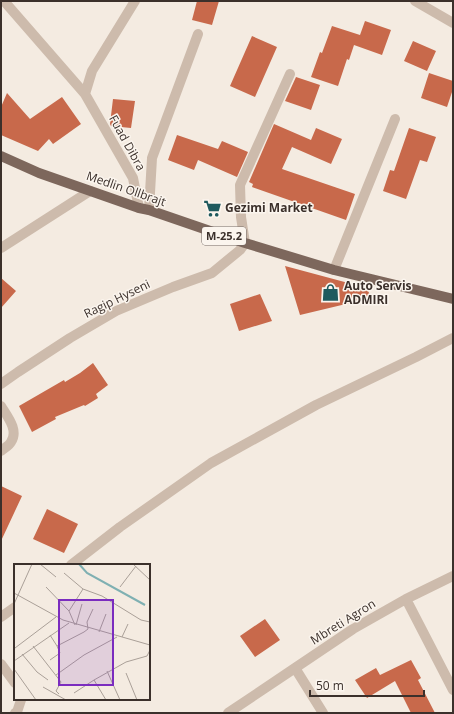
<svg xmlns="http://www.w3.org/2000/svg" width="454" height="714" viewBox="0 0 454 714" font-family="'Open Sans',sans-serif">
<rect width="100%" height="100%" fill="#f4ebe1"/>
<path fill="#c8694b" d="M197,1H219L212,25L192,20Z
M365,21L391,30L382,55L354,45L349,60L347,59L338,86L311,77L320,52L322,53L332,26L360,35Z
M252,36L277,47L255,97L230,86Z
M413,41L436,51L427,71L404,61Z
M429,73L453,81V89L447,107L421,98Z
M296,77L320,85L311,110L285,101Z
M7,93L30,119L62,97L81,124L53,144L49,139L38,151L1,135V107Z
M113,99L135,101L131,128L111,126L110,124Z
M274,124L311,140L316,128L342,139L331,164L292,147L282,169L355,194L346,220L252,187L253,184L249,182Z
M409,128L436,137L427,162L420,160L406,199L383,191L390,170L394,171Z
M177,135L218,149L222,141L248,152L237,177L198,160L194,170L168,160Z
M285,266L367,288L371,298L300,315Z
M1,278L16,291L1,308Z
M260,294L272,321L239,331L230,304Z
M93,363L108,385L96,394L98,398L85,406L84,405L55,417L56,419L32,432L19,406L64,380L65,382L80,373Z
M1,486L22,496L1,541Z
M47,509L78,524L64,553L33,539Z
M265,619L280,640L255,657L240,636Z
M411,660L421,678L418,680L435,713H411L395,681L367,698L355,680L376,668L380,675Z"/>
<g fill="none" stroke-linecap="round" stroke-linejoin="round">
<path stroke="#cdbbac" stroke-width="10" d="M4,1L85,94
M135,1L92,71L85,94L133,178L139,208
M415,1L453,23
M149,210L152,158L198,34
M1,248L90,191
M334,270L395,119
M1,384L18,372L70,338L116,311L173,287L212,273L240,250L245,243L241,217L240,185L290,74
M1,406C7,416 19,430 11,442C9,446 4,448 1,451
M71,565L120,527L211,463L316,405L416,357L453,338
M406,599L453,690
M1,617L15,607
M1,664L15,683
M15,713L17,712L21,700V699
M228,713L295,668
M323,713L295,668L353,629L406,599L453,576"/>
<path stroke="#7d675c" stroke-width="10" d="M1,156L39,173L139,208L149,210L245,243L334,270L453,299"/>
</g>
<defs>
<symbol id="supermarket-bare" viewBox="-9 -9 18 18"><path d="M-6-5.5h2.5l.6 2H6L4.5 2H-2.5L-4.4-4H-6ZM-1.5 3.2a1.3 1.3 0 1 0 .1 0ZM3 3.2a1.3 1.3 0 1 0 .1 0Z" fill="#1f5a5e" stroke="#fbf5ee" stroke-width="2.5" paint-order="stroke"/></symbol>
<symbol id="shop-bare" viewBox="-9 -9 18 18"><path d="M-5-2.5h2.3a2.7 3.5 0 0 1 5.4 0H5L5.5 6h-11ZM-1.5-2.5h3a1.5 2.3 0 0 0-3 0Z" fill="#1f5a5e" stroke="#fbf5ee" stroke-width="2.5" paint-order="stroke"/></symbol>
</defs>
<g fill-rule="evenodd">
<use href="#supermarket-bare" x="200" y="196" width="25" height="25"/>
<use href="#shop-bare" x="318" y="280" width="25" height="25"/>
</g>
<g text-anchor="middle" stroke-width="3" stroke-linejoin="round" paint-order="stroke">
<rect fill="#fbf5ee" stroke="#756b66" stroke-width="1" x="202" y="227" width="44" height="18" rx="3"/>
<g font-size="11" font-weight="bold" fill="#3b302b">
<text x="224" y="240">M-25.2</text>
</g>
<g font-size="12" fill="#3b302b" stroke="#fbf5ee">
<text transform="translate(127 143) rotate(61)" y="4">Fuad Dibra</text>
<text transform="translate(126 189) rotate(19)" y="4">Medlin Ollbrajt</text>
<text transform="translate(117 299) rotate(-26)" y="4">Ragip Hyseni</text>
<text transform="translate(343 622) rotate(-32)" y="4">Mbreti Agron</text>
</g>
<g font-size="12" font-weight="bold" fill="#3b302b" stroke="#fbf5ee" text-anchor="start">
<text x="225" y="212">Gezimi Market</text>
<text x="344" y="290">Auto Servis<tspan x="344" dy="14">ADMIRI</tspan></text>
</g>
</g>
<g transform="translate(14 564)">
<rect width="136" height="136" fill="#f4ebe1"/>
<path fill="none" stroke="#7fb0b2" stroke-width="2" d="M65,0L73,9L131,41"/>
<path fill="none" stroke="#aaa098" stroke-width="1" d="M26,0L42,13M119,0L136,16M50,9L69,25M32,23L55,47M106,23L122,2M0,29L49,56L136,81M0,40L18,0M61,61L55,47L69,25L88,32L127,56L136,58M62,61L68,40M85,68L92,50M36,71L43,82L70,68L74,65L73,58L79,45M108,73L114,60M19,82L47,118L42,127L45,130M1,84L42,53M8,90L23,108L34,116M36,96L46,89L43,82M0,97L55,59M0,105L22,136M93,107L106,136M112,109L123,136M42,111L70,91L103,73M29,123L52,136M60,129L80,116M92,136L80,116L112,98L133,92L136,86"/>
<path fill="#7b2cbf" fill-opacity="0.15" stroke="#7b2cbf" stroke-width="2" d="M45,36H99V121H45Z"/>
<rect width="136" height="136" fill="none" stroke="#3b302b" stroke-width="2"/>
</g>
<rect width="454" height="714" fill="none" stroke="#3b302b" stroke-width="4"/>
<path d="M310 690v6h114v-6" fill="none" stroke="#3b302b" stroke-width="2"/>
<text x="316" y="690" font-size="12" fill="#3b302b" stroke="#fbf5ee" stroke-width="3" paint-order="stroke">50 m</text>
</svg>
